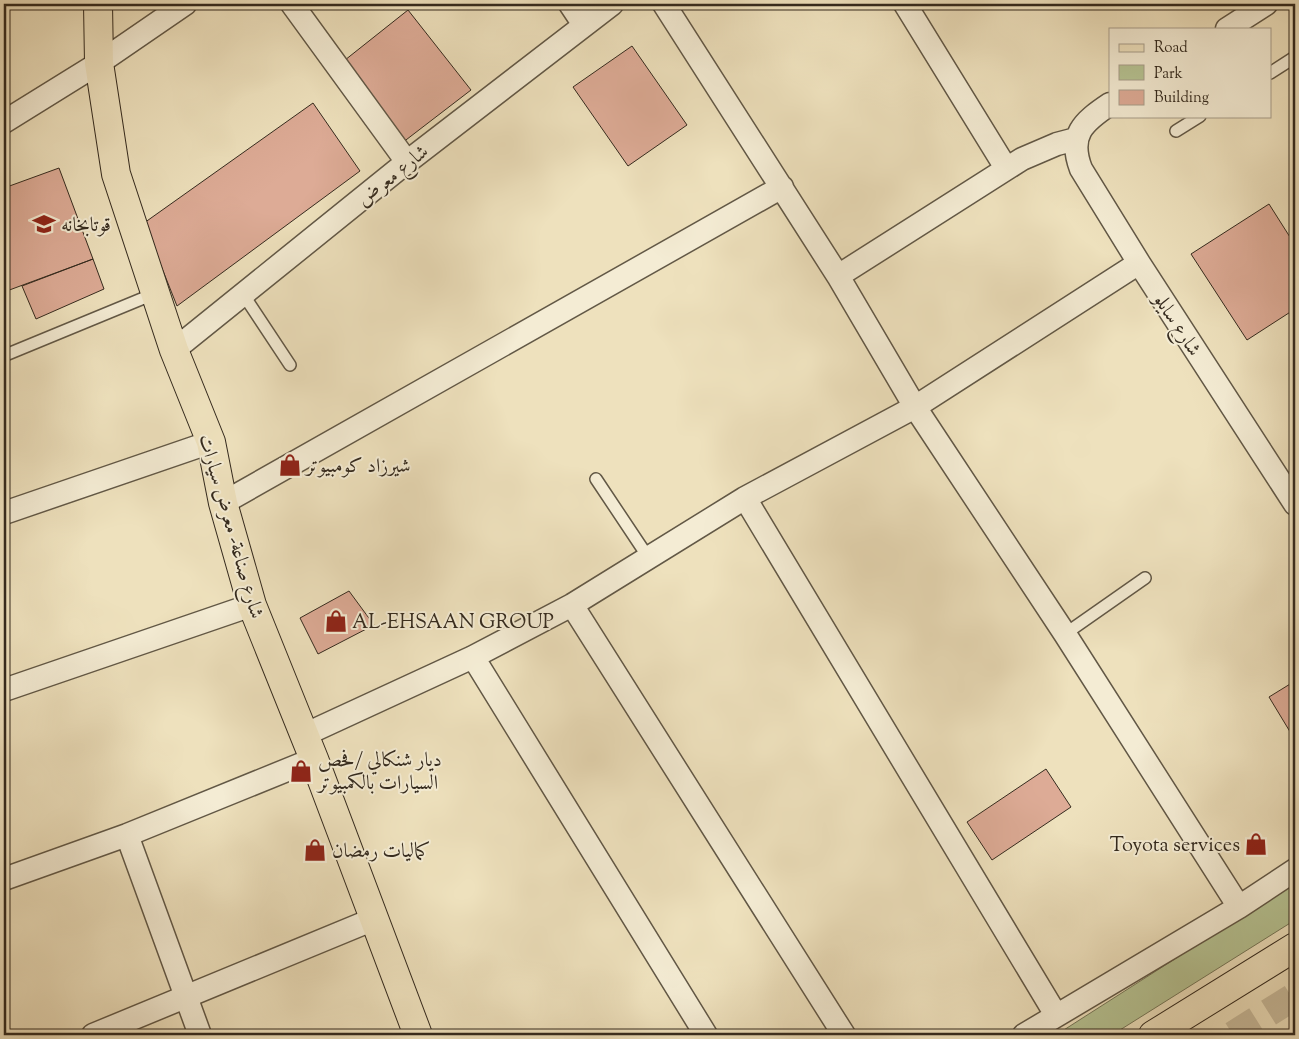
<svg xmlns="http://www.w3.org/2000/svg" width="1299" height="1039" viewBox="0 0 1299 1039" font-family="'Sorts Mill Goudy',Amiri,serif">
<rect width="100%" height="100%" fill="#eee1bd"/>
<filter id="stains"><feTurbulence type="fractalNoise" baseFrequency=".004" numOctaves="4"/><feColorMatrix values="0 0 0 0 .2 0 0 0 0 .09 0 0 0 0 .02 0 0 0 .5 -.17"/></filter>
<radialGradient id="worn" r=".72"><stop offset=".6" stop-color="#630" stop-opacity="0"/><stop offset="1" stop-color="#630" stop-opacity=".3"/></radialGradient>
<path fill="#b6c393" stroke="#757658" d="M1295,882V920L1112,1035H1056Z"/>
<path fill="#ddab96" stroke="#342a1e" d="M408,10L471,90L402,143L340,64Z
M632,46L687,125L628,166L573,87Z
M313,103L360,171L177,306L144,223Z
M59,168L93,259L4,292V188Z
M1269,204L1295,245V309L1247,340L1191,254Z
M93,259L104,289L36,319L22,286Z
M349,591L374,625L318,654L300,618Z
M1295,681V740L1269,697Z
M1046,769L1071,807L992,860L967,822Z"/>
<g fill="none" stroke-linecap="round" stroke-linejoin="round">
<path stroke="#c9bc9d" stroke-width="28" stroke-dasharray="28 14" stroke-linecap="butt" d="M1233,1035L1295,996"/>
<defs>
<path id="lane" d="M1270,73L1295,57
M1176,131L1200,116
M243,294L290,365
M8,354L156,293
M596,479L648,557
M1065,634L1145,578"/>
<path id="street" d="M292,4L407,162
M570,4L584,25
M664,4L838,276L915,407L1139,263
M905,4L1006,168
M1227,29L1266,4
M1110,104C1083,122 1068,135 1081,169L1139,263L1295,504
M4,122L99,63L185,4
M838,276L1022,159L1057,144L1076,139
M174,350L407,162L612,4
M745,498L1056,1015
M223,503L782,187
M4,513L211,442
M572,605L844,1035
M473,657L706,1035
M4,690L252,605
M304,735L473,657L572,605L745,498L915,407L1065,634L1239,907
M127,835L200,1035
M4,879L127,835L314,759
M93,1035L374,919
M1024,1035L1239,907L1295,870"/>
<path id="primary" d="M98,4L99,63L116,174L174,350L211,442L223,503L252,605L314,759L418,1035
M1153,1035L1295,947"/>
</defs>
<use href="#lane" stroke="#625846" stroke-width="14"/>
<use href="#street" stroke="#625846" stroke-width="25"/>
<use href="#primary" stroke="#342a1e" stroke-width="30"/>
<use href="#lane" stroke="#f4ecd4" stroke-width="11"/>
<use href="#street" stroke="#f4ecd4" stroke-width="22"/>
<use href="#primary" stroke="#eee1bd" stroke-width="28"/>
</g>
<defs>
<symbol id="school-bare" viewBox="-9 -9 18 18"><path d="M0-5L7-2L0 1L-7-2ZM-4 1L0 2.5L4 1V4Q0 6-4 4Z" fill="#8f2418" stroke="#f4ecd4" stroke-width="2.5" paint-order="stroke"/></symbol>
<symbol id="shop-bare" viewBox="-9 -9 18 18"><path d="M-5-2.5h2.3a2.7 3.5 0 0 1 5.4 0H5L5.5 6h-11ZM-1.5-2.5h3a1.5 2.3 0 0 0-3 0Z" fill="#8f2418" stroke="#f4ecd4" stroke-width="2.5" paint-order="stroke"/></symbol>
</defs>
<g fill-rule="evenodd">
<use href="#school-bare" x="28" y="208" width="32" height="32"/>
<use href="#shop-bare" x="274" y="449" width="32" height="32"/>
<use href="#shop-bare" x="320" y="605" width="32" height="32"/>
<use href="#shop-bare" x="285" y="755" width="32" height="32"/>
<use href="#shop-bare" x="1240" y="828" width="32" height="32"/>
<use href="#shop-bare" x="299" y="834" width="32" height="32"/>
</g>
<g text-anchor="middle" stroke-width="4" stroke-linejoin="round" paint-order="stroke">
<g font-size="20" fill="#342a1e" stroke="#f4ecd4">
<text transform="translate(392 175) rotate(-39)" y="7">شارع معرض</text>
<text transform="translate(1178 324) rotate(57)" y="7">شارع سايلو</text>
<text transform="translate(232 526) rotate(74)" y="7">شارع صناعة- معرض سيارات</text>
</g>
<g font-size="20" fill="#342a1e" stroke="#f4ecd4" text-anchor="start">
<text x="61" y="231">قوتابخانه</text>
<text x="306" y="472">شيرزاد كومبيوتر</text>
<text x="352" y="628">AL-EHSAAN GROUP</text>
<text x="318" y="766">ديار شنكالي /فحص<tspan x="318" dy="23">السيارات بالكمبيوتر</tspan></text>
<text x="1240" y="851" text-anchor="end">Toyota services</text>
<text x="332" y="857">كماليات رمضان</text>
</g>
</g>
<rect width="1299" height="1039" fill="none" stroke="#eee1bd" stroke-width="20"/>
<rect x="5" y="5" width="1289" height="1029" fill="none" stroke="#342a1e" stroke-width="2.5"/>
<rect x="10" y="10" width="1279" height="1019" fill="none" stroke="#342a1e"/>
<rect x="1109" y="28" width="162" height="90" fill="#f4ecd4" stroke="#a79e8b"/>
<rect x="1119" y="44" width="25" height="8" fill="#eee1bd" stroke="#a79e8b"/>
<text x="1154" y="52" font-size="15" fill="#342a1e">Road</text>
<rect x="1119" y="65" width="25" height="15" fill="#b6c393" stroke="#a79e8b"/>
<text x="1154" y="78" font-size="15" fill="#342a1e">Park</text>
<rect x="1119" y="90" width="25" height="15" fill="#ddab96" stroke="#a79e8b"/>
<text x="1154" y="102" font-size="15" fill="#342a1e">Building</text>
<rect width="100%" height="100%" filter="url(#stains)"/>
<rect width="100%" height="100%" fill="url(#worn)"/>
</svg>
